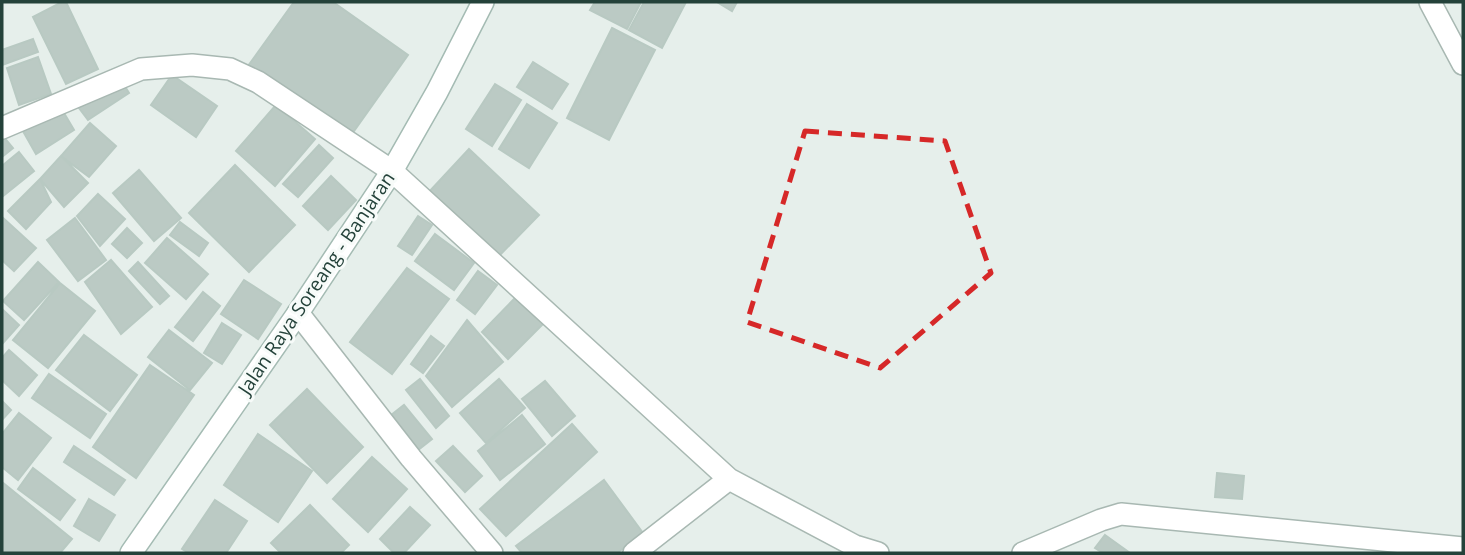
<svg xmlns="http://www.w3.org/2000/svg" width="1465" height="555" viewBox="0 0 1465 555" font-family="'Open Sans',sans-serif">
<rect width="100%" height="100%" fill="#e6efeb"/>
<path fill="#bbcac4" stroke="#b8c9c2" stroke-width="2" d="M62,2H66L98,69L66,84L33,17Z
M294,2H333L408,55L349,138L248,66Z
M595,2H641L627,29L590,10Z
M644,2H686L662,48L629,30Z
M717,2H737L732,11Z
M612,28L655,50L609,140L567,118Z
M33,39L38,52L2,65V50Z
M38,57L51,94L19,105L7,68Z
M533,62L568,84L552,109L517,87Z
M172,75L217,106L196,137L151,105Z
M121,80L129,93L88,120L79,108Z
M495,84L521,100L492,146L466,129Z
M527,104L557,123L529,168L499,149Z
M276,105L315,139L275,186L236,151Z
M61,108L74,130L36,154L23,131Z
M90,123L116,146L89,177L61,156Z
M2,135L13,148L2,157Z
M319,145L333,158L298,197L283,184Z
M469,149L539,215L497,258L428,193Z
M19,152L34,171L2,197V166Z
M61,156L88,183L64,207L40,179Z
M235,165L295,225L249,272L189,213Z
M139,170L181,218L154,241L113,193Z
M331,176L356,200L328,230L303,206Z
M40,179L51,202L26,229L8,211Z
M98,194L125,219L100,246L77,216Z
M418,216L432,225L412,255L398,246Z
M2,217L36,248L14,271L2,260Z
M75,218L106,260L78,281L47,240Z
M180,222L208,243L199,256L170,235Z
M127,228L142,243L127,258L112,244Z
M435,234L474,263L454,290L415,261Z
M167,238L208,274L186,299L145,263Z
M111,260L152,307L121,334L85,282Z
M38,262L59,282L24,320L3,301Z
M138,262L169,296L160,304L129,271Z
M407,268L449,299L392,374L350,342Z
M478,271L497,285L475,314L457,300Z
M244,280L281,304L258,339L221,314Z
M60,283L95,311L48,368L13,340Z
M203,292L220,306L193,341L175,327Z
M517,296L544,323L508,359L482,332Z
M2,309L19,325L3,343L2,342Z
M467,320L503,362L452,407L426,376Z
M222,323L241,335L222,364L204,353Z
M169,330L212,363L190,390L148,357Z
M84,335L137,375L110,411L56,370Z
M431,336L444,346L423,373L411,364Z
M9,350L37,375L19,396L2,380V358Z
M150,365L194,395L136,478L93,447Z
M49,374L106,414L90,438L32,398Z
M420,379L449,416L436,428L406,390Z
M499,379L525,408L486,443L460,413Z
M545,381L575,416L552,436L522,399Z
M307,389L363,447L327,483L270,425Z
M2,401L11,410L2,420Z
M404,405L432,439L418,450L390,416Z
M19,413L51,438L18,480L2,467V434Z
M522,415L545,444L500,480L478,451Z
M572,424L597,452L506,536L480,509Z
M258,434L312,471L278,522L224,485Z
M74,446L125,480L114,495L64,462Z
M453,446L482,476L465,492L436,461Z
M372,457L407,489L368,532L333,499Z
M33,468L75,500L60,520L18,489Z
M1217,473L1244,476L1242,499L1215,497Z
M604,480L643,533L617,553H522L516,546Z
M2,482L72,539L60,553H2Z
M89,499L115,515L99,541L74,526Z
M215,500L247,521L226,553H189L182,549Z
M310,505L349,545L341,553H281L271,543Z
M410,507L430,525L404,553H394L380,539Z
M1105,535L1130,553H1103L1095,548Z"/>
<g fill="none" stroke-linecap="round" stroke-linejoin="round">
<defs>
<path id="minor" d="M1430,2L1463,64
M2,128L141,69L192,65L230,69L258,82L392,171L729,479L855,546L878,553
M634,553L729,479
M1023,553L1101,520L1121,514L1463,548"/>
<path id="tertiary" d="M298,313L411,458L492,553"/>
<path id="secondary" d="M131,553L298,313L392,171L437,92L483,2"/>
</defs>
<use href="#minor" stroke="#a8b8b2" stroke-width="24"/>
<use href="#tertiary" stroke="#a8b8b2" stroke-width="24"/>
<use href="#secondary" stroke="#a4bbb3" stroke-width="24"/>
<use href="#minor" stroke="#fff" stroke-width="21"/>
<use href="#tertiary" stroke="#fff" stroke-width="21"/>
<use href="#secondary" stroke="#fff" stroke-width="21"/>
</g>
<path fill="none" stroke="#d62828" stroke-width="5" stroke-dasharray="14 9" stroke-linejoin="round" d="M805,131L945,141L991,273L880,368L747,322Z"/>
<g text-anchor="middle" stroke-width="6" stroke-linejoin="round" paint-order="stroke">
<g font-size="19" fill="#24423a" stroke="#f7fbf9">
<text transform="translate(316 283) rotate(-56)" y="7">Jalan Raya Soreang - Banjaran</text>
</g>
</g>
<rect width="1465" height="555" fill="none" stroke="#24423a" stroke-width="7"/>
</svg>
